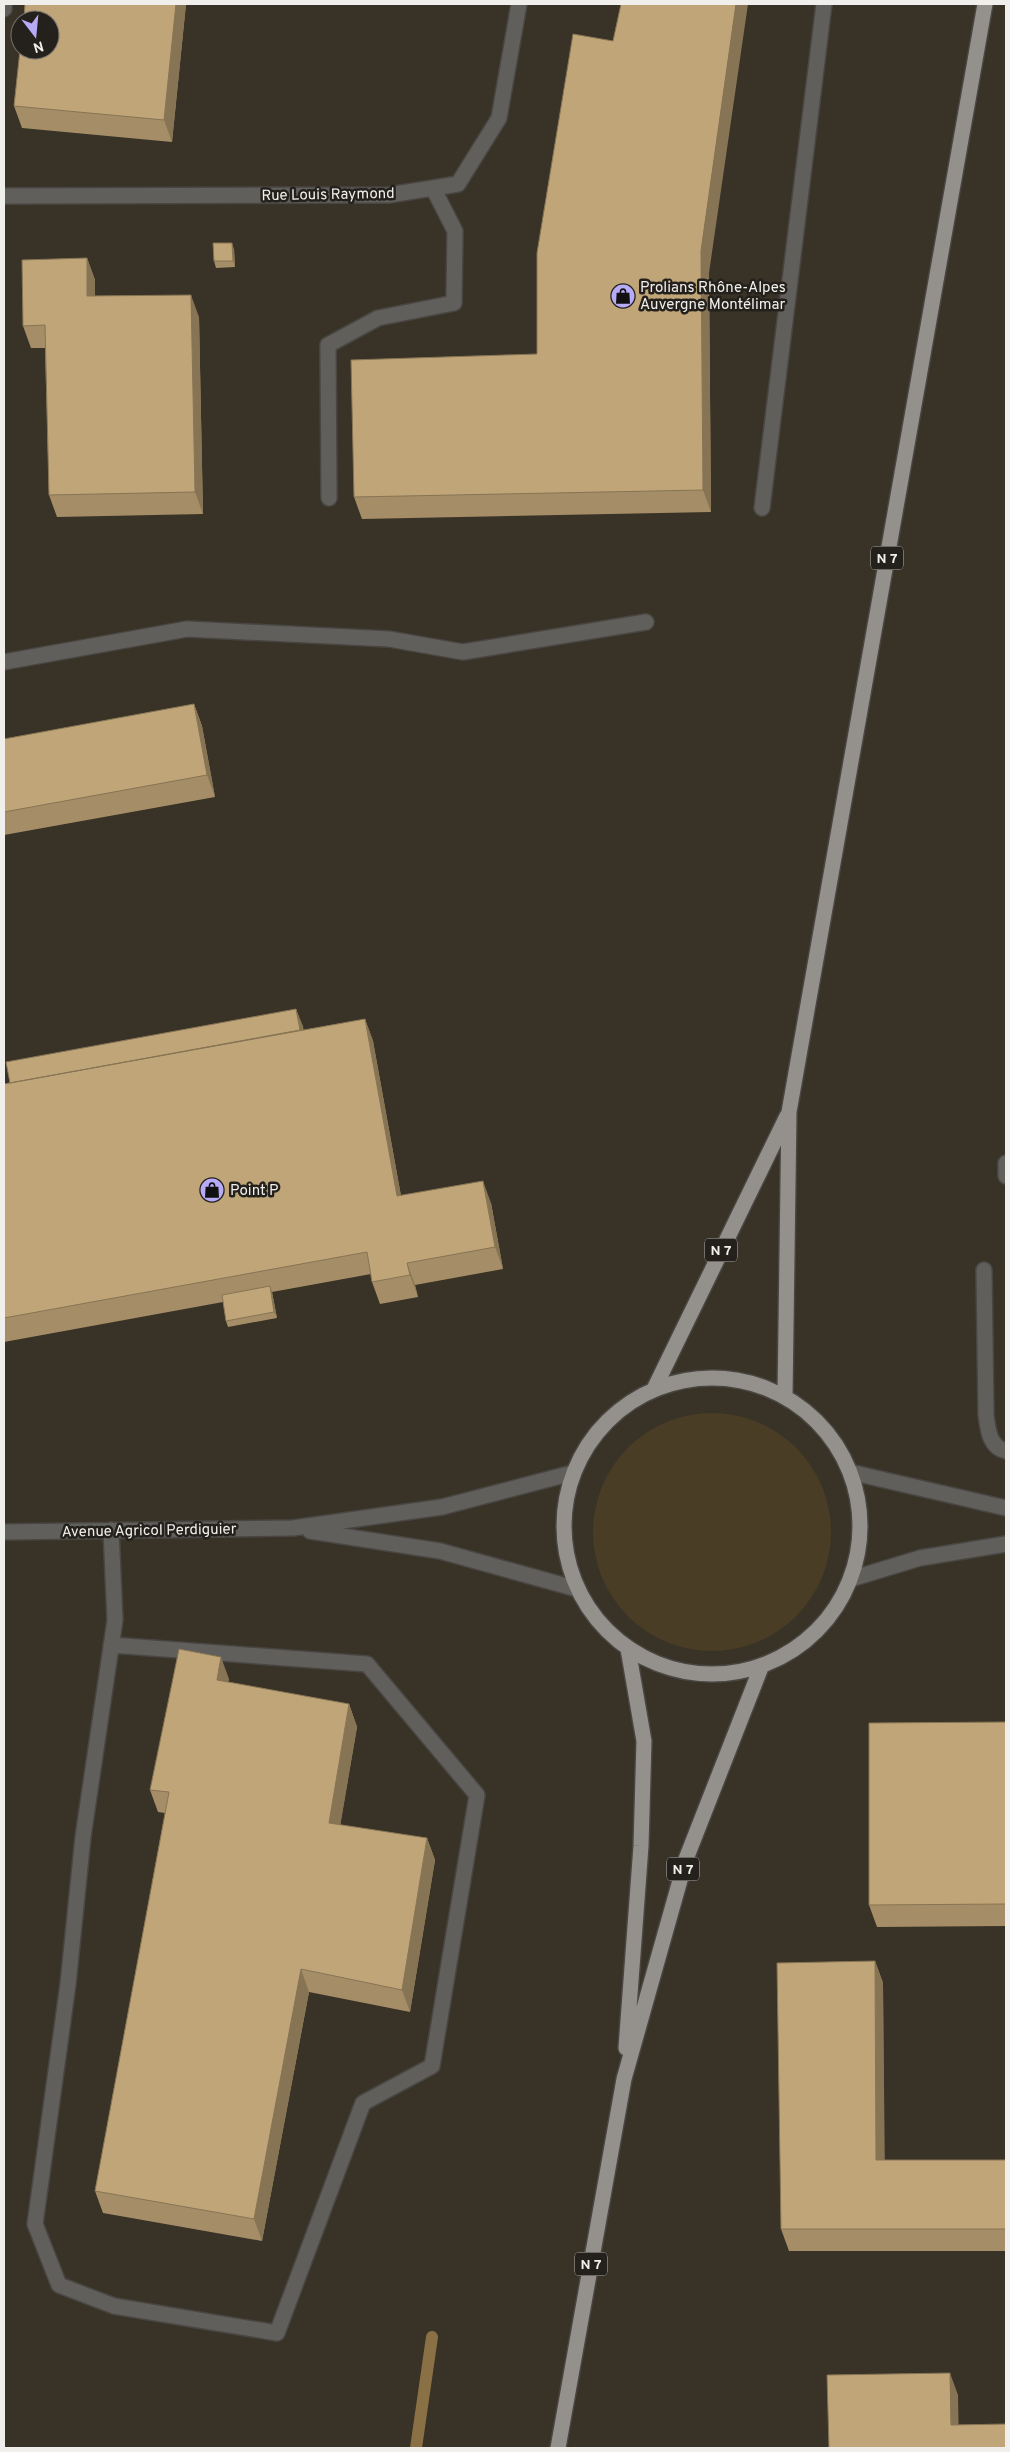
<svg xmlns="http://www.w3.org/2000/svg" width="1010" height="2452" viewBox="0 0 1010 2452" font-family="Overpass,sans-serif">
<rect width="100%" height="100%" fill="#2e2b26"/>
<path fill="#383227" fill-rule="evenodd" d="M4,4H1006V2448H4ZM20,20H50V50H20Z"/>
<path fill="#4a3d25" d="M593 1532a119 119 0 1 1 238 0a119 119 0 1 1-238 0Z"/>
<g fill="none" stroke-linecap="round" stroke-linejoin="round">
<path stroke="#8a7145" stroke-width="12" d="M416,2448L432,2337"/>
<defs>
<path id="minor" d="M4,9V4
M4,196L389,195L458,184L499,118L519,4
M329,498L328,345L378,318L454,303L455,231L433,188
M762,508L824,4
M4,662L187,629L389,639L463,652L646,622
M1006,1163V1176
M984,1270L986,1415C988,1429 989,1447 1006,1451
M850,1472L1006,1508
M310,1531L440,1551L577,1589
M4,1532L293,1528L442,1507L572,1473
M851,1579L920,1558L1006,1544
M111,1645L367,1664L477,1795L432,2066L363,2103L277,2333L114,2306L59,2285L35,2224L68,1984L83,1837L115,1620L111,1530"/>
<path id="major" d="M564 1526a148 148 0 1 1 296 0a148 148 0 1 1-296 0Z
M654,1389L787,1116
M785,1396L789,1112L985,4
M626,2048L641,1846L644,1741L628,1649
M558,2448L624,2079L686,1859L762,1665"/>
</defs>
<use href="#minor" stroke="#494642" stroke-width="18"/>
<use href="#major" stroke="#494642" stroke-width="18"/>
<use href="#minor" stroke="#605f5c" stroke-width="15"/>
<use href="#major" stroke="#94918c" stroke-width="15"/>
</g>
<path fill="#a58e67" d="M25,4H186L172,142L22,128L14,106Z
M234,249L235,267L216,268L214,261Z
M87,258L95,280V296L199,317L203,514L57,517L49,495L45,348H31L23,326Z
M709,273L711,512L362,519L354,497L537,354Z
M194,704L202,726L215,797L4,835V739Z
M296,1009L303,1030L365,1019L373,1041L401,1196L491,1203L503,1269L415,1285L418,1297L380,1304L372,1282L371,1274L272,1292L277,1318L228,1327L226,1321L223,1302L4,1342V1084Z
M229,1679L228,1682L349,1704L357,1727L340,1825L427,1838L435,1860L410,2012L309,1992L262,2241L103,2213L95,2191L165,1813L158,1812L150,1790Z
M1006,1722V1926L877,1927L869,1905Z
M875,1961L883,1983L884,2160H1006V2251H789L781,2229Z"/>
<path fill="#867454" d="M176,4H186L172,142L164,120Z
M736,4H748L709,273L711,512L703,490L701,251Z
M232,243L234,249L235,267L233,261Z
M87,258L95,280V318L87,296Z
M191,295L199,317L203,514L195,492Z
M194,704L202,726L215,797L207,775Z
M296,1009L303,1026L307,1051L301,1034Z
M365,1019L373,1041L405,1218L397,1196Z
M483,1181L491,1203L503,1269L495,1247Z
M407,1263L415,1285L418,1297L410,1275Z
M270,1286L272,1292L277,1318L274,1312Z
M221,1657L229,1679L225,1702L217,1680Z
M349,1704L357,1727L337,1845L329,1823Z
M427,1838L435,1860L410,2012L402,1990Z
M875,1961L883,1983L885,2182L876,2160Z
M301,1969L309,1992L262,2241L254,2219Z
M950,2373L958,2395L959,2447L951,2425Z"/>
<path fill="#c0a578" stroke="#867454" d="M25,4H176L164,120L14,106L20,50H50V20H24Z
M621,4H736L701,251L703,490L354,497L351,360L537,354V253L573,34L613,41Z
M213,243H232L233,261H214Z
M87,258V296L191,295L195,492L49,495L45,325L23,326L22,260Z
M194,704L207,775L4,812V739Z
M296,1009L300,1030L10,1083L6,1062Z
M365,1019L397,1196L483,1181L495,1247L407,1263L410,1275L372,1282L367,1252L4,1318V1084Z
M270,1286L274,1312L226,1321L222,1295Z
M179,1649L221,1657L217,1680L349,1704L329,1823L427,1838L402,1990L301,1969L254,2219L95,2191L169,1792L150,1790Z
M1006,1722V1904L869,1905V1723Z
M875,1961L876,2160H1006V2229H781L777,1963Z
M950,2373L951,2425L1006,2424V2448H829L827,2375Z"/>
<defs>
<symbol id="shop-disc" viewBox="-11 -11 22 22"><circle r="9.5" fill="#b7abf8" stroke="#24211c"/><path d="M-5-2.5h2.3a2.7 3.5 0 0 1 5.4 0H5L5.5 6h-11ZM-1.5-2.5h3a1.5 2.3 0 0 0-3 0Z" fill="#111"/></symbol>
</defs>
<g fill-rule="evenodd">
<use href="#shop-disc" x="609" y="282" width="28" height="28"/>
<use href="#shop-disc" x="198" y="1176" width="28" height="28"/>
</g>
<g text-anchor="middle" stroke-width="5" stroke-linejoin="round" paint-order="stroke">
<g fill="#24211c" stroke="#b4b1ae" stroke-width="1">
<rect x="871" y="546.5" width="32" height="23" rx="4"/>
<rect x="705" y="1238.5" width="32" height="23" rx="4"/>
<rect x="667" y="1857.5" width="32" height="23" rx="4"/>
<rect x="575" y="2252.5" width="32" height="23" rx="4"/>
</g>
<g font-size="14" font-weight="bold" fill="#f1efec">
<text x="887" y="563">N 7</text>
<text x="721" y="1255">N 7</text>
<text x="683" y="1874">N 7</text>
<text x="591" y="2269">N 7</text>
</g>
<g font-size="15" fill="#f1efec" stroke="#24211c">
<text transform="translate(328 194) rotate(-1)" y="5">Rue Louis Raymond</text>
<text transform="translate(149 1530) rotate(-1)" y="5">Avenue Agricol Perdiguier</text>
</g>
<g font-size="15" fill="#f1efec" stroke="#24211c" text-anchor="start">
<text x="640" y="292">Prolians Rhône-Alpes<tspan x="640" dy="17">Auvergne Montélimar</tspan></text>
<text x="230" y="1195">Point P</text>
</g>
</g>
<rect width="1010" height="2452" fill="none" stroke="#f1efec" stroke-width="10"/>
<g transform="translate(35 35) rotate(164)"><circle r="24" fill="#24211c" stroke="#76736f"/>
<path d="M0-4L9 19L0 12L-9 19Z" fill="#b7abf8"/>
<text y="-8" font-size="14" font-weight="bold" text-anchor="middle" fill="#f1efec">N</text>
</g>
</svg>
